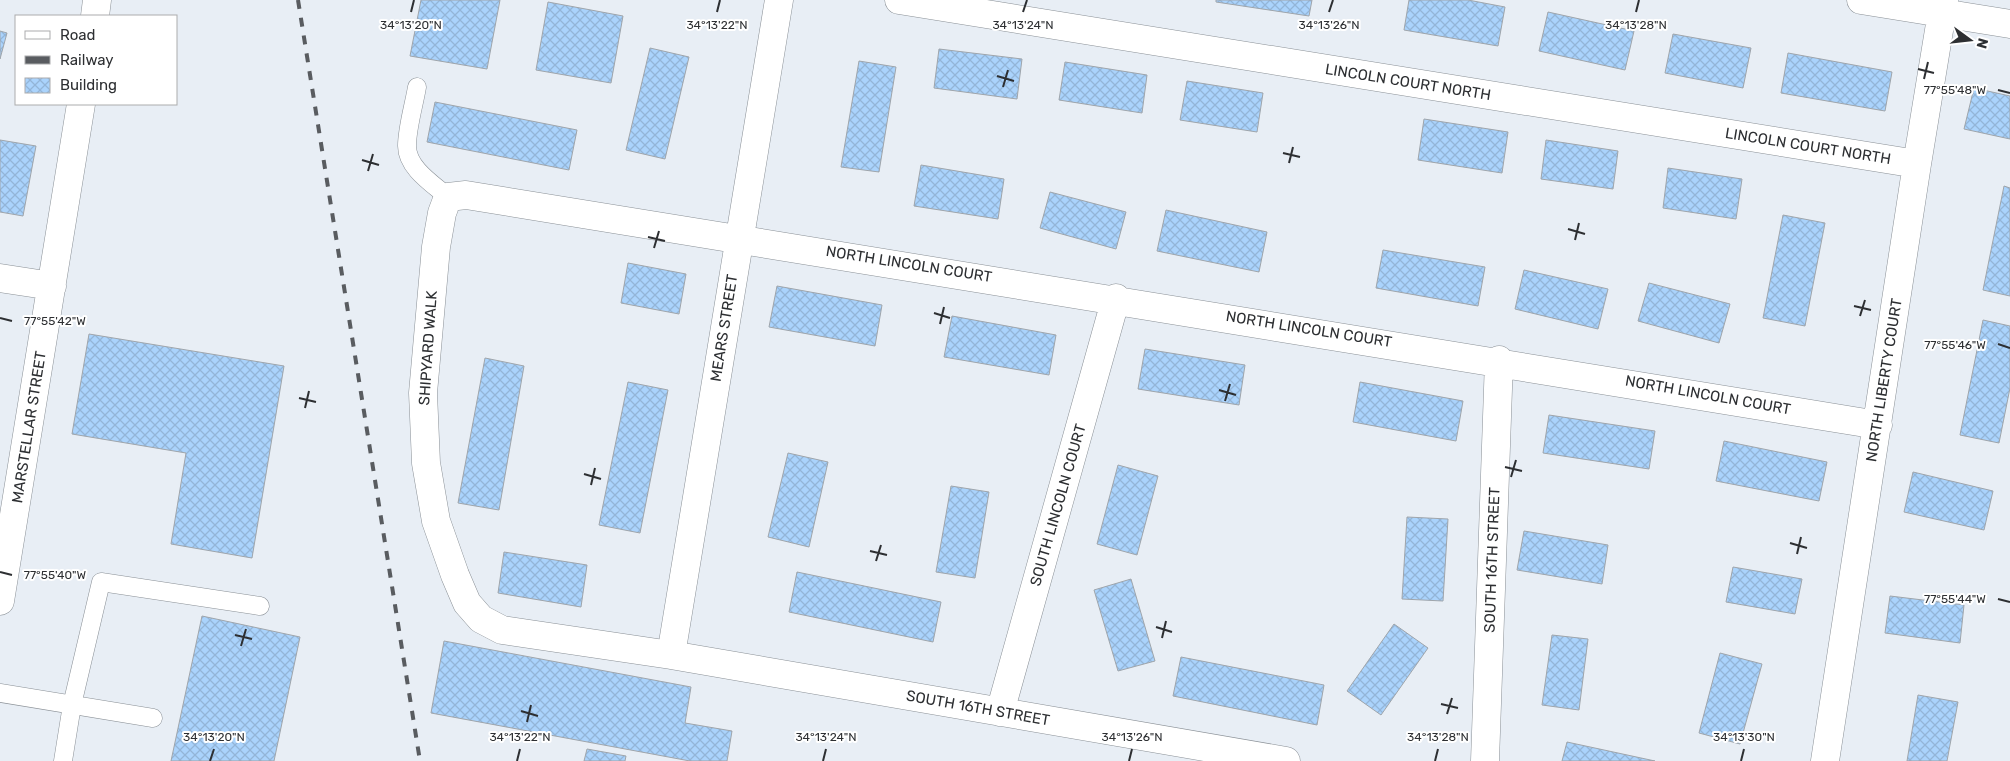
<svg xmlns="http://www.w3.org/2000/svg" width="2010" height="761" viewBox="0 0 2010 761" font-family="Rubik,sans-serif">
<defs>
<pattern id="building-cross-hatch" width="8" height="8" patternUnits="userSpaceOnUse" patternTransform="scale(1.25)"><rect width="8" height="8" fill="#aad3fc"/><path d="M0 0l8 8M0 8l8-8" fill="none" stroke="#93b5d8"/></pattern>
</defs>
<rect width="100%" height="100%" fill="#e8eef5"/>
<path fill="url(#building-cross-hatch)" stroke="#9fa5ab" d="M421,0H500L487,69L410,56Z
M1216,0H1312L1309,16L1216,2Z
M1409,0H1468L1505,7L1498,46L1404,30Z
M548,2L623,16L611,83L536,70Z
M1548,12L1634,31L1625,70L1539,51Z
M0,31L7,33L0,59Z
M1673,34L1751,48L1743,88L1665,73Z
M650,48L689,57L665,159L626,150Z
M939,49L1022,59L1017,99L934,88Z
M1788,53L1892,72L1885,111L1781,93Z
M859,61L896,67L879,172L841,167Z
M1065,62L1147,75L1142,113L1059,100Z
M1187,81L1263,93L1257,132L1180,120Z
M1974,88L2010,96V139L1964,129Z
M435,102L577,130L569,170L427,142Z
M1424,119L1508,132L1502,173L1418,160Z
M0,140L36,146L23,216L0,212Z
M1546,140L1618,151L1613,189L1541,179Z
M921,165L1004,179L998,219L914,206Z
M1668,168L1742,179L1736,219L1663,208Z
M2004,186L2010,188V296L1983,290Z
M1050,192L1126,212L1116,249L1040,228Z
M1166,210L1267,232L1259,272L1157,251Z
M1783,215L1825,223L1805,326L1763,318Z
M1383,250L1485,267L1478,306L1376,288Z
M628,263L686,274L679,314L621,303Z
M1524,270L1608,289L1598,329L1515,309Z
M1649,283L1730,304L1719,343L1638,321Z
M777,286L882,305L875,346L769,327Z
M952,316L1056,335L1049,375L944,357Z
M1983,320L2010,326V388L1999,443L1960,435Z
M89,334L284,366L252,558L171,544L186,453L72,434Z
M1145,349L1245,365L1239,405L1138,389Z
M485,358L524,366L499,510L458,503Z
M628,382L668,390L640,533L599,525Z
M1360,382L1463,401L1456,441L1353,422Z
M1549,415L1655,431L1649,469L1543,453Z
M1724,441L1827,462L1819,501L1716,481Z
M788,453L828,462L809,547L768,537Z
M1118,465L1158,476L1137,555L1097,544Z
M1913,472L1993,491L1984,530L1904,512Z
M951,486L989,492L975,578L936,572Z
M1407,517L1448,519L1443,601L1402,599Z
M1524,531L1608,545L1602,584L1517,570Z
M504,552L587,565L581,607L498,593Z
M1733,567L1802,579L1795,614L1726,602Z
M797,572L941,602L933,642L789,612Z
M1131,579L1155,661L1118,671L1094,590Z
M1890,596L1964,605L1960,643L1885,633Z
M202,616L300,637L274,761H171Z
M1394,624L1428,648L1381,715L1347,691Z
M1552,635L1588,639L1579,710L1542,705Z
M444,641L691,687L685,723L732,731L727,761H690L431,713Z
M1720,653L1762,664L1740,744L1699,733Z
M1181,657L1324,685L1317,725L1173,696Z
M1918,695L1958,702L1947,761H1907Z
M1567,742L1655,761H1562Z
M587,749L626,756L625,761H584Z"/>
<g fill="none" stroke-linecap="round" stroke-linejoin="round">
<defs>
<path id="lane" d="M417,87C414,105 407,128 407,146C407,168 433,184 448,197
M0,693L153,718
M63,761L72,705L101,582L260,606"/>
<path id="street" d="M899,0L1917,164
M1861,0L2010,24
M95,16L97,0
M0,278L52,286
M0,601L81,104
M671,655L779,0
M1000,712L1116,298
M1286,761L671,655L502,630L481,619L467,603L455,575L436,521L426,463L423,393L436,247L442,213L448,197L466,195C937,269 1408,344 1878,425
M1485,761L1499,360
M1825,761L1917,164L1944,0"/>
</defs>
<use href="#lane" stroke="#8a9096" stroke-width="19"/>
<use href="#street" stroke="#8a9096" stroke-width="29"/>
<use href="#lane" stroke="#fff" stroke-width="18"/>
<use href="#street" stroke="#fff" stroke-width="28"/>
<path stroke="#595c60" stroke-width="4" stroke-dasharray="9 9" stroke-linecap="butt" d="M298,0L420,761"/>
</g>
<path fill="none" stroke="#2d2f32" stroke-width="2" d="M411,12L414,0M717,12L720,0M1023,12L1027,0M1329,12L1333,0M1636,12L1639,0M1918,69L1934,73M997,76L1014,81M1924,79L1928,62M1003,87L1008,70M1998,90L2010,93M1283,153L1300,157M362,160L379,165M1289,163L1293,147M368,171L373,154M1568,229L1585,234M648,237L665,241M1575,240L1579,223M654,248L659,231M1854,306L1871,310M934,313L950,318M1860,316L1865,300M0,318L12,321M940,324L944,307M1998,344L2010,348M1219,390L1236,395M299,398L316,402M1225,401L1230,384M305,408L309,391M1505,467L1522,471M584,474L601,479M1511,477L1516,460M591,485L595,468M1790,543L1807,548M870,551L887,555M1797,554L1801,537M876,561L881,545M0,572L12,575M1998,599L2010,602M1156,627L1172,632M235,635L252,639M1162,638L1166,621M241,646L246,629M1441,704L1458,708M521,711L538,716M1447,714L1452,698M527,722L531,705M210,761L214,749M517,761L520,749M823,761L826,749M1129,761L1132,749M1435,761L1438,749M1741,761L1744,749"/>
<g text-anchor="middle" stroke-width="4" stroke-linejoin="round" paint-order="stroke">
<g font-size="15" fill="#2d2f32" stroke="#fff">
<text transform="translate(1408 82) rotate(9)" y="5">LINCOLN COURT NORTH</text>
<text transform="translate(1808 146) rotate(9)" y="5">LINCOLN COURT NORTH</text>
<text transform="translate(909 264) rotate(9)" y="5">NORTH LINCOLN COURT</text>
<text transform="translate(724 328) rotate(-81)" y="5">MEARS STREET</text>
<text transform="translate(1309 329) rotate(9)" y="5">NORTH LINCOLN COURT</text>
<text transform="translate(428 348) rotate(-86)" y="5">SHIPYARD WALK</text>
<text transform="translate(1884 380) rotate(-81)" y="5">NORTH LIBERTY COURT</text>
<text transform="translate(1708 395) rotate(10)" y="5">NORTH LINCOLN COURT</text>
<text transform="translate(29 427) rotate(-81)" y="5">MARSTELLAR STREET</text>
<text transform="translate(1058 505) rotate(-74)" y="5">SOUTH LINCOLN COURT</text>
<text transform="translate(1492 560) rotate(-88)" y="5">SOUTH 16TH STREET</text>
<text transform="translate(978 708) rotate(10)" y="5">SOUTH 16TH STREET</text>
</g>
</g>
<g font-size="12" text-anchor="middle" fill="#2d2f32" stroke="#fff" stroke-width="4" stroke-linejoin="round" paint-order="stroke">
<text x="411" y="29">34°13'20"N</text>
<text x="717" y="29">34°13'22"N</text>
<text x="1023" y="29">34°13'24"N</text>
<text x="1329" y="29">34°13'26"N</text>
<text x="1636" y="29">34°13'28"N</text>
<text x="1955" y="94">77°55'48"W</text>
<text x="55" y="325">77°55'42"W</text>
<text x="1955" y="349">77°55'46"W</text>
<text x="55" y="579">77°55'40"W</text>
<text x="1955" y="603">77°55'44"W</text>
<text x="214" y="741">34°13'20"N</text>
<text x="520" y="741">34°13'22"N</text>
<text x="826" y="741">34°13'24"N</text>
<text x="1132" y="741">34°13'26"N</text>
<text x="1438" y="741">34°13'28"N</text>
<text x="1744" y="741">34°13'30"N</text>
</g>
<rect x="15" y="15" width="162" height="90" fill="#ffffff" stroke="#abacad"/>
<rect x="25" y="31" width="25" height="8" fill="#ffffff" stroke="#abacad"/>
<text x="60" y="40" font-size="15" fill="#2d2f32">Road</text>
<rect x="25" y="56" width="25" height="8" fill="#595c60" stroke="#abacad"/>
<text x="60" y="65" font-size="15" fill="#2d2f32">Railway</text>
<rect x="25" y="78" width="25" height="15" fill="url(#building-cross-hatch)" stroke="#abacad"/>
<text x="60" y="90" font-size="15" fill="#2d2f32">Building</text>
<g transform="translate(1970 40) rotate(105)" stroke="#ffffff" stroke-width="4" paint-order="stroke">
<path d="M0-4L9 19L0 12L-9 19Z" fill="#2d2f32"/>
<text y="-8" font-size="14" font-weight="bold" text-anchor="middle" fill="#2d2f32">N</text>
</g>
</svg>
